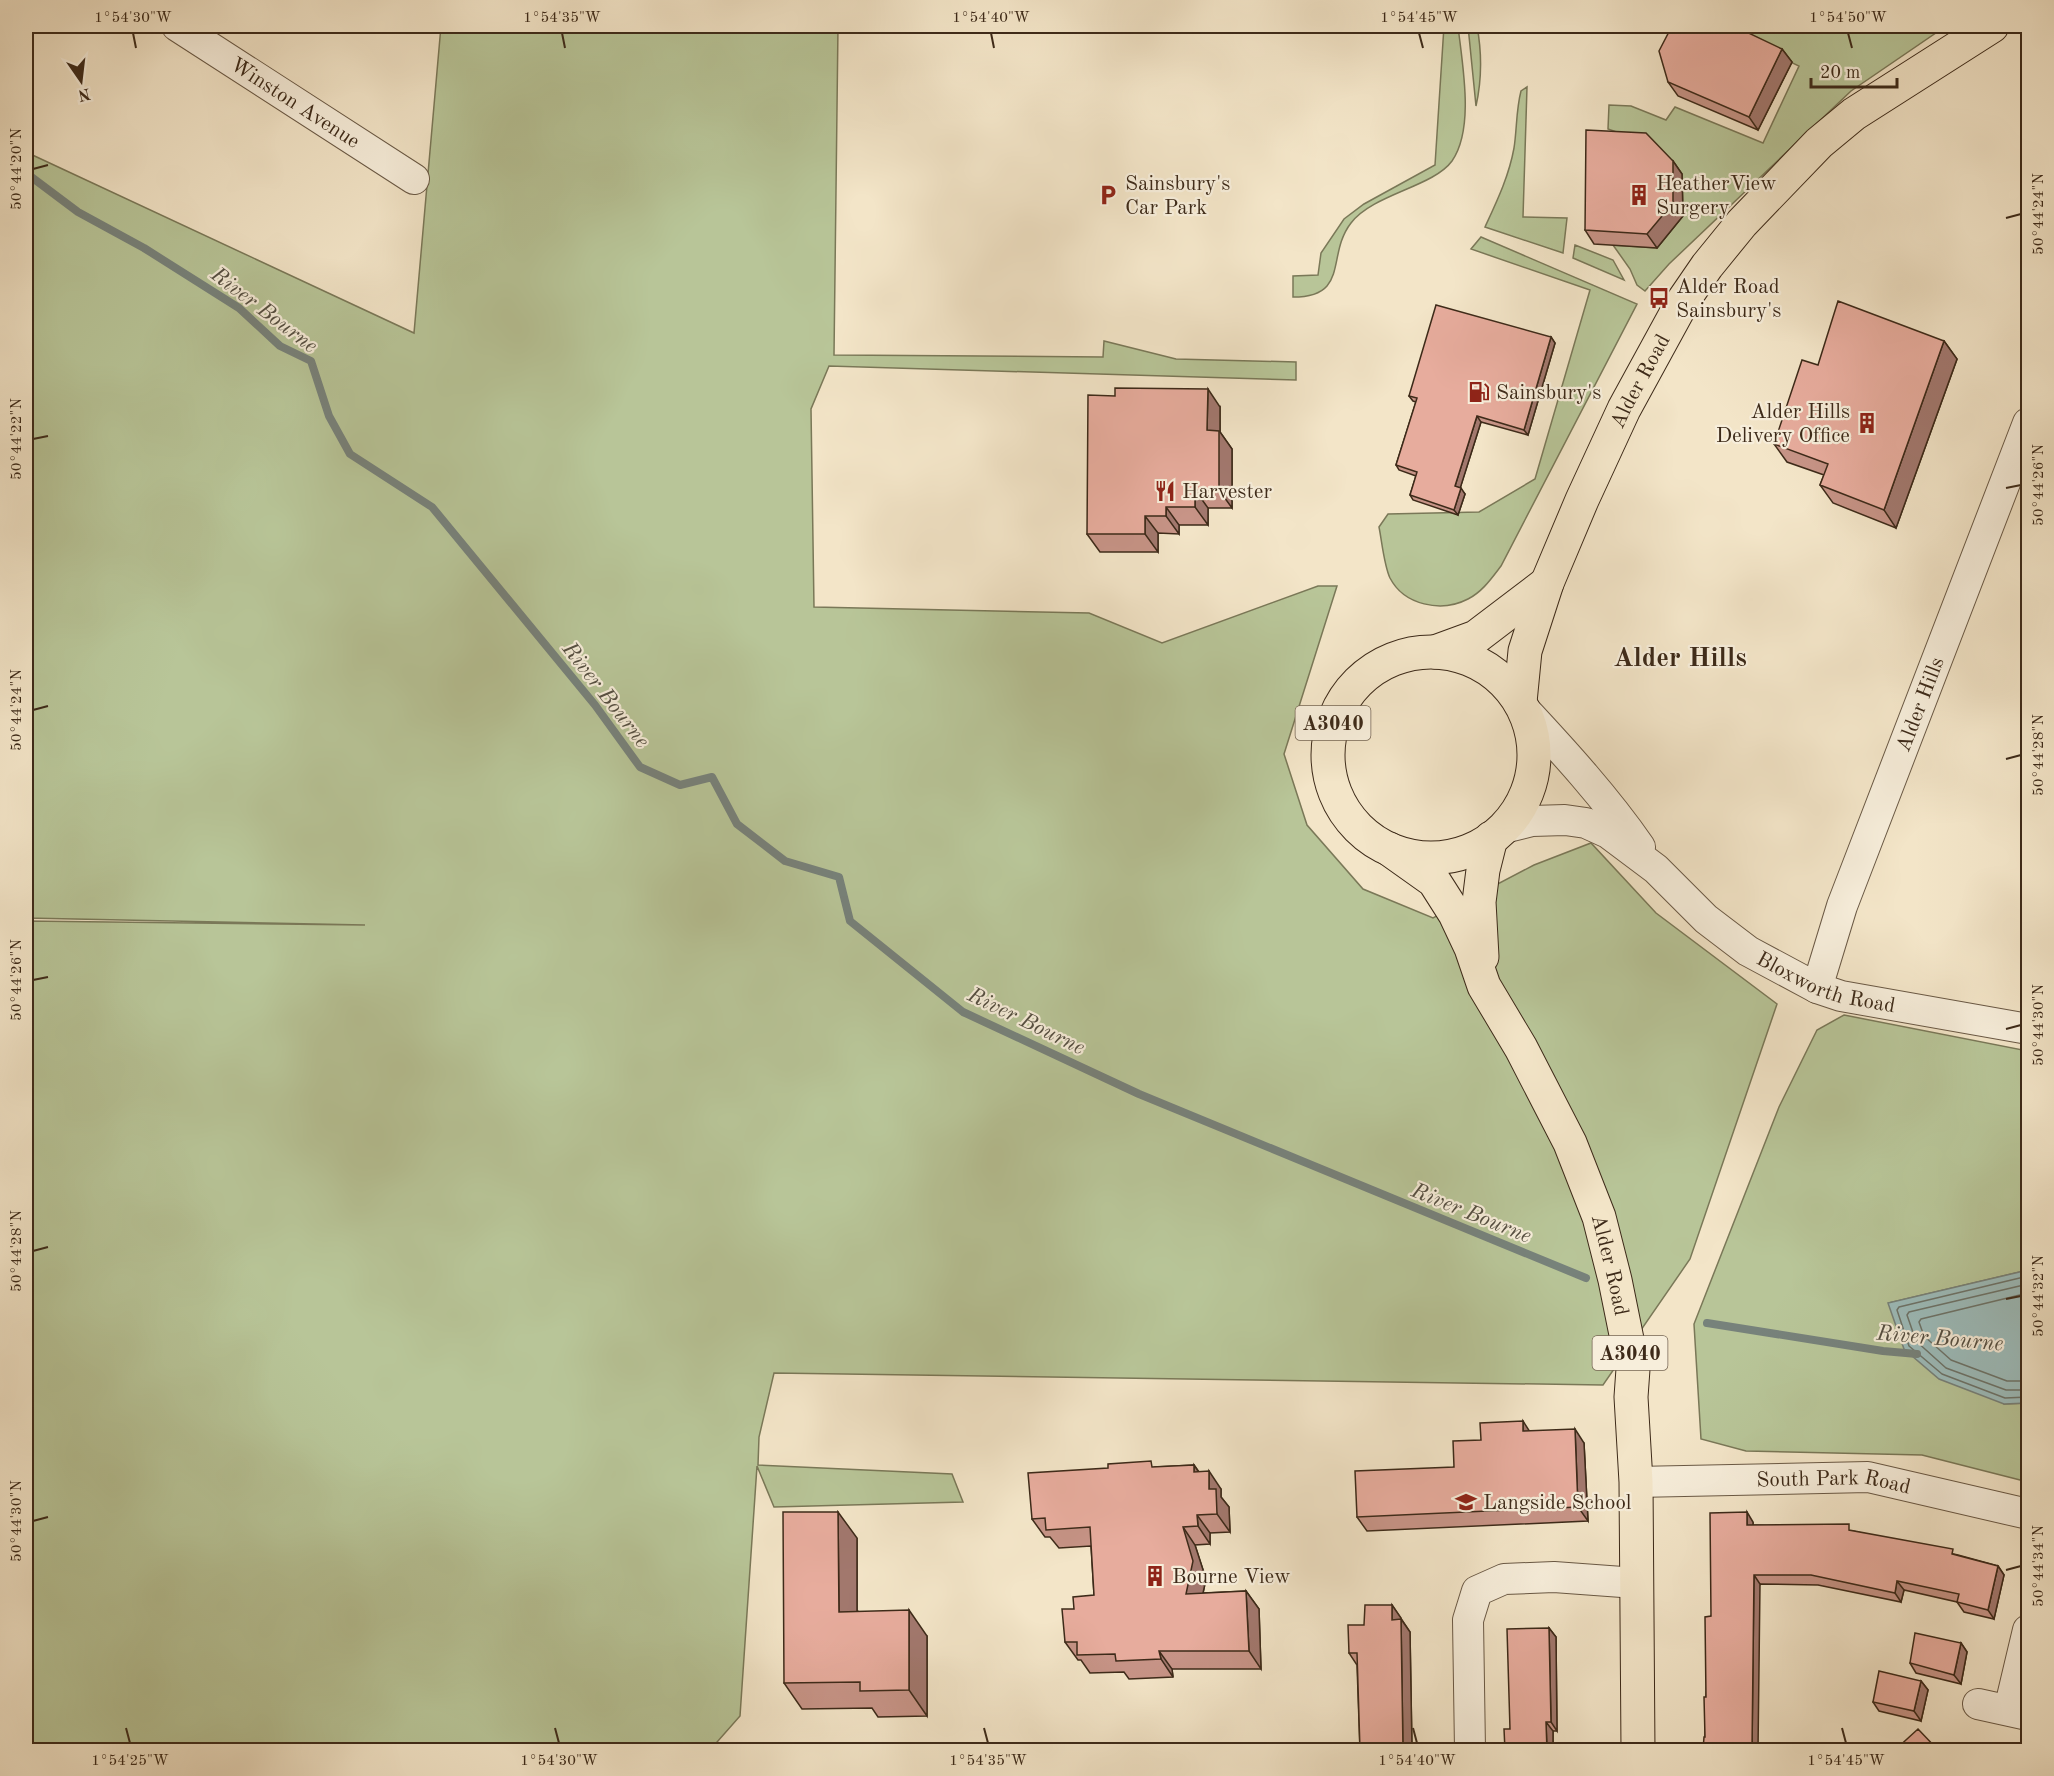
<svg xmlns="http://www.w3.org/2000/svg" width="2054" height="1776" viewBox="0 0 2054 1776" font-family="'Old Standard TT',serif">
<rect width="100%" height="100%" fill="#f3e5c8"/>
<filter id="stains"><feTurbulence type="fractalNoise" baseFrequency=".00333" numOctaves="4"/><feColorMatrix values="0 0 0 0 .2 0 0 0 0 .09 0 0 0 0 .02 0 0 0 .5 -.17"/></filter>
<radialGradient id="worn" r=".72"><stop offset=".6" stop-color="#630" stop-opacity="0"/><stop offset="1" stop-color="#630" stop-opacity=".3"/></radialGradient>
<path fill="#b8c598" stroke="#7a7858" stroke-width="1.5" d="M441,26H838L834,355L1103,357L1104,341L1176,359L1296,362V380L829,366L811,409L814,607L1089,613L1162,643L1318,586H1337L1284,754L1307,825L1363,889L1433,918L1534,865L1591,843L1656,913L1777,1004L1690,1259L1603,1385L774,1373L759,1437L758,1465L952,1474L963,1502L774,1507L757,1466L740,1716L710,1750H26V921L365,925L26,918V152L414,333Z
M1444,26H1458C1462,63 1475,128 1452,161C1433,187 1373,194 1351,223C1326,255 1350,297 1293,297V276L1318,275L1321,253L1344,219L1364,204L1435,165Z
M1468,26H1477C1482,53 1482,79 1476,106Z
M1715,26H1946L1851,91L1669,264L1645,291L1637,285L1630,269L1613,245L1657,248L1656,146L1608,129L1609,105L1631,106L1666,120L1675,107L1763,143L1799,66Z
M1527,87L1523,217L1567,218L1563,253L1485,227C1497,201 1509,176 1514,148C1517,129 1516,110 1521,91Z
M1481,237L1637,304L1501,566C1491,579 1482,592 1468,599C1441,613 1404,605 1390,578C1384,565 1382,542 1379,527L1388,514L1479,512L1535,479L1590,290L1471,249Z
M1575,245L1613,260L1624,280L1573,258Z
M1844,1015L2028,1051V1270L1889,1303L2004,1404L2028,1403V1482L1922,1455L1746,1451L1701,1439L1694,1324L1779,1107L1817,1030Z"/>
<path fill="#9dbdbc" stroke="#77827b" stroke-width="1.5" d="M2028,1270V1403L2004,1404L1939,1379L1904,1349L1888,1303Z"/>
<g fill="none" stroke-linecap="round" stroke-linejoin="round">
<path stroke="#6d746a" stroke-width="1.5" d="M2028,1276L1899,1307L1897,1310L1909,1346L1942,1374L2005,1398L2028,1397
M2028,1284L1909,1312L1907,1315L1916,1341L1946,1368L2006,1390H2028
M2028,1293L1921,1319L1919,1322L1924,1336L1951,1360L2007,1381H2028"/>
<path stroke="#77827b" stroke-width="8" d="M26,173L78,212L144,248L239,308L280,346L311,361L329,416L350,454L432,507L595,705L640,767L680,785L712,777L737,824L785,861L839,877L850,921L963,1012L1139,1094L1586,1278
M1707,1323L1883,1351L1917,1354"/>
<defs>
<g id="minor">
<path id="s1" d="M177,26L414,179"/>
<path d="M1524,709C1565,753 1606,798 1640,847"/>
<path id="s2" d="M1504,828L1532,821L1565,820L1586,823L1608,833L1656,869L1706,919L1748,951L1817,988L1841,996L2028,1029"/>
<path id="s3" d="M1817,988L1842,906L2028,423"/>
<path id="s4" d="M1636,1482L1868,1477L2028,1514"/>
<path d="M1978,1704L2028,1715"/>
<path d="M2009,1710L2028,1630"/>
<path d="M1470,1750L1468,1620L1477,1591L1504,1579L1554,1577L1636,1583"/>
</g>
<g id="primary">
<path d="M1435,652L1476,637L1547,583"/>
<circle cx="1431" cy="755" r="103"/>
<path id="s5" d="M1520,702L1525,651L1547,583L1582,500L1624,409L1683,301L1707,266L1742,223L1819,143L1854,114L1992,26"/>
<path id="s6" d="M1389,849L1434,881L1455,914L1471,948L1484,986L1521,1048L1570,1143L1599,1217L1615,1280L1633,1369L1631,1397L1636,1482L1638,1750"/>
<path d="M1482,957L1479,902L1483,870L1491,838"/>
</g>
</defs>
<use href="#minor" stroke="#6a5945" stroke-width="32"/>
<use href="#primary" stroke="#3d2a19" stroke-width="35"/>
<use href="#minor" stroke="#f7eedb" stroke-width="30"/>
<use href="#primary" stroke="#f3e5c8" stroke-width="33"/>
</g>
<path fill="#c79487" stroke="#3d2a19" stroke-width="1.5" d="M1782,49L1792,62L1758,130L1678,96L1668,82Z
M1673,161L1682,174L1683,216L1657,248L1594,244L1585,230Z
M1551,337L1555,343L1528,435L1481,422L1460,488L1465,494L1458,515L1413,500L1410,495L1416,476L1399,470L1396,465L1416,402L1413,401L1409,396Z
M1944,341L1957,359L1896,528L1833,503L1820,485L1824,475L1787,462L1774,444L1818,365Z
M1220,407V432L1232,449V508H1208V525H1179V534L1158,533V552H1100L1087,534Z
M1530,1431L1584,1443L1588,1521L1367,1531L1357,1517L1454,1467L1481,1440Z
M1194,1465L1199,1472L1221,1489V1497L1229,1507L1230,1532L1210,1533V1544L1195,1545L1206,1579L1203,1593L1246,1591L1259,1609L1261,1669H1172L1173,1677L1129,1679L1124,1672L1090,1673L1081,1660H1078L1065,1642L1074,1609L1094,1595L1091,1546L1059,1548L1050,1537H1045L1032,1519L1155,1467Z
M1753,1522V1525L1853,1531L1958,1555L1998,1566L2004,1575L1994,1619L1964,1612L1957,1602L1904,1590L1901,1602L1818,1585L1760,1584L1705,1737L1706,1697L1711,1616Z
M857,1538V1611L927,1636V1716L878,1717L872,1708L802,1709L784,1683Z
M1392,1605L1410,1632L1412,1750H1360L1357,1665L1349,1653L1364,1625Z
M1549,1628L1556,1637L1557,1731H1553V1750H1505L1510,1729Z
M1961,1643L1967,1652L1961,1684L1916,1673L1910,1663Z
M1921,1681L1928,1690L1921,1721L1879,1711L1873,1702Z"/>
<path fill="#a2786e" stroke="#3d2a19" stroke-width="1.5" d="M1782,49L1792,62L1758,130L1749,117Z
M1673,161L1682,174L1683,216L1657,248L1647,234Z
M1551,337L1555,343L1528,435L1524,430Z
M1944,341L1957,359L1896,528L1884,510Z
M1208,389L1220,407V432L1232,449V508L1219,490L1207,430Z
M1477,416L1481,422L1459,492L1455,486Z
M1461,488L1465,494L1458,515L1454,510Z
M1195,490L1208,508V525L1195,507Z
M1166,507L1179,525V534L1166,516Z
M1145,516L1158,533V552L1145,534Z
M1523,1421L1532,1435L1523,1431Z
M1575,1429L1584,1443L1588,1521L1578,1507Z
M1194,1465L1206,1483L1194,1472Z
M1209,1471L1221,1489V1497L1229,1507L1230,1532L1217,1514L1209,1489Z
M838,1512L857,1538V1638L839,1612Z
M1747,1512L1753,1522V1534L1747,1525Z
M1197,1515L1210,1533V1544L1198,1526Z
M1183,1527L1195,1545L1206,1579L1199,1612L1186,1594Z
M1998,1566L2004,1575L1994,1619L1988,1610Z
M1754,1575L1760,1584L1758,1750H1752Z
M1897,1581L1904,1590L1901,1602L1895,1593Z
M1246,1591L1259,1609L1261,1669L1249,1651Z
M1392,1605L1401,1618V1632L1392,1620Z
M909,1610L927,1636V1716L909,1690Z
M1401,1619L1410,1632L1412,1750H1403Z
M1549,1628L1556,1637L1557,1731L1551,1722Z
M1961,1643L1967,1652L1961,1684L1954,1675Z
M1159,1651L1172,1669L1173,1677L1161,1659Z
M1921,1681L1928,1690L1921,1721L1914,1711Z
M1546,1722L1553,1731V1750H1547Z"/>
<path fill="#e7ac9d" stroke="#3d2a19" stroke-width="1.5" d="M1672,26H1734L1782,49L1749,117L1668,82L1659,51Z
M1586,130L1646,133L1673,161V203L1647,234L1585,230Z
M1838,301L1944,341L1884,510L1820,485L1828,464L1774,444L1802,360L1818,365Z
M1436,305L1551,337L1524,430L1477,416L1455,486L1461,488L1454,510L1410,495L1417,472L1396,465L1417,398L1409,396Z
M1115,388L1208,389L1207,430L1219,431V490H1195V507H1166V516H1145V534H1087L1088,395L1115,396Z
M1523,1421V1431L1575,1429L1578,1507L1357,1517L1355,1471L1454,1467L1453,1441L1481,1440L1480,1423Z
M1151,1461L1152,1467L1194,1465V1472L1209,1471V1489H1216L1217,1514L1197,1515L1198,1526L1183,1527L1193,1561L1186,1594L1246,1591L1249,1651H1159L1161,1659L1116,1661L1115,1654L1077,1655V1642H1065L1062,1609H1074L1073,1597L1094,1595L1090,1527L1046,1530L1045,1518L1032,1519L1028,1473L1108,1468V1464Z
M783,1512H838L839,1612L909,1610V1690L860,1691V1682L784,1683Z
M1747,1512V1525L1849,1524V1530L1953,1549L1952,1554L1998,1566L1988,1610L1957,1602L1959,1594L1897,1581L1895,1593L1811,1575H1754L1752,1750H1703L1704,1737H1705L1704,1697H1706L1705,1617L1711,1616L1710,1513Z
M1365,1605H1392V1620L1401,1619L1403,1750H1360L1357,1653H1349L1348,1625H1364Z
M1549,1628L1551,1722H1546L1547,1750H1505L1504,1729H1510L1507,1629Z
M1915,1633L1961,1643L1954,1675L1910,1663Z
M1879,1671L1921,1681L1914,1711L1873,1702Z
M1918,1729L1938,1750H1895Z
M1975,1743L2004,1750H1973Z"/>
<path fill="none" stroke="#3d2a19" stroke-width="2" d="M133,33L136,48M562,33L565,48M991,33L994,48M1419,33L1423,48M1848,33L1852,48M33,169L48,165M2006,218L2021,214M33,439L48,436M2006,488L2021,485M33,710L48,706M2006,759L2021,755M33,980L48,977M2006,1029L2021,1025M33,1251L48,1247M2006,1299L2021,1296M33,1521L48,1517M2006,1570L2021,1566M126,1728L130,1743M555,1728L559,1743M984,1728L988,1743M1413,1728L1417,1743M1842,1728L1846,1743"/>
<defs>
<symbol id="parking-bare" viewBox="-9 -9 18 18"><path d="M-3.5-5.5H1a3.5 3.5 0 0 1 0 7H-1V5.5H-3.5ZM-1-3.4V-.6H.8a1.4 1.4 0 0 0 0-2.8Z" fill="#8f2418" stroke="#f7eedb" stroke-width="2.5" paint-order="stroke"/></symbol>
<symbol id="building-bare" viewBox="-9 -9 18 18"><path d="M-4-6H4V6H1V3H-1V6H-4ZM-2.5-4.3h1.7v1.8h-1.7ZM.8-4.3h1.7v1.8H.8ZM-2.5-1h1.7V.8h-1.7ZM.8-1h1.7V.8H.8Z" fill="#8f2418" stroke="#f7eedb" stroke-width="2.5" paint-order="stroke"/></symbol>
<symbol id="bus-bare" viewBox="-9 -9 18 18"><path d="M-5-6H5V4H4V6H2V4H-2V6H-4V4H-5ZM-3.5-4V0h7V-4ZM-3.5 1.2v1.5H-2V1.2ZM2 1.2v1.5H3.5V1.2Z" fill="#8f2418" stroke="#f7eedb" stroke-width="2.5" paint-order="stroke"/></symbol>
<symbol id="fuel-bare" viewBox="-9 -9 18 18"><path d="M-5.5-6h7V0h2V4h1.3V-2.5L3-4.5l.8-.8L6-3V5H2.5V1h-1V6h-7ZM-4.2-4.7v3.2H.2V-4.7Z" fill="#8f2418" stroke="#f7eedb" stroke-width="2.5" paint-order="stroke"/></symbol>
<symbol id="restaurant-bare" viewBox="-9 -9 18 18"><path d="M-5-6h1v4h1v-4h1v4h1v-4h1v5L-1.5 .5V6h-2V.5L-5-1ZM5-6V6H3V1.5H1.5Q1.5-4 5-6Z" fill="#8f2418" stroke="#f7eedb" stroke-width="2.5" paint-order="stroke"/></symbol>
<symbol id="school-bare" viewBox="-9 -9 18 18"><path d="M0-5L7-2L0 1L-7-2ZM-4 1L0 2.5L4 1V4Q0 6-4 4Z" fill="#8f2418" stroke="#f7eedb" stroke-width="2.5" paint-order="stroke"/></symbol>
</defs>
<g fill-rule="evenodd">
<use href="#parking-bare" x="1093" y="180" width="30" height="30"/>
<use href="#building-bare" x="1624" y="180" width="30" height="30"/>
<use href="#bus-bare" x="1644" y="283" width="30" height="30"/>
<use href="#fuel-bare" x="1464" y="377" width="30" height="30"/>
<use href="#building-bare" x="1852" y="408" width="30" height="30"/>
<use href="#restaurant-bare" x="1150" y="476" width="30" height="30"/>
<use href="#school-bare" x="1451" y="1487" width="30" height="30"/>
<use href="#building-bare" x="1140" y="1561" width="30" height="30"/>
</g>
<g text-anchor="middle" stroke-width="4.5" stroke-linejoin="round" paint-order="stroke">
<g fill="#f7eedb" stroke="#756553" stroke-width="1.5">
<rect x="1295.5" y="706" width="75" height="34" rx="4.5"/>
<rect x="1592.5" y="1336" width="75" height="34" rx="4.5"/>
</g>
<g font-size="20" font-weight="bold" fill="#3d2a19">
<text x="1333" y="730">A3040</text>
<text x="1630" y="1360">A3040</text>
</g>
<g font-size="21" fill="#3d2a19" stroke="#f7eedb">
<text dy="7" stroke="none"><textPath href="#s1" startOffset="141">Winston Avenue</textPath></text>
<text dy="7" stroke="none"><textPath href="#s5" startOffset="345">Alder Road</textPath></text>
<text dy="7" stroke="none"><textPath href="#s3" startOffset="302">Alder Hills</textPath></text>
<text dy="7" stroke="none"><textPath href="#s2" startOffset="376">Bloxworth Road</textPath></text>
<text dy="7" stroke="none"><textPath href="#s6" startOffset="480">Alder Road</textPath></text>
<text dy="7" stroke="none"><textPath href="#s4" startOffset="198">South Park Road</textPath></text>
</g>
<g font-size="21" fill="#3d2a19" stroke="#f7eedb" text-anchor="start">
<text x="1125" y="190">Sainsbury's<tspan x="1125" dy="24">Car Park</tspan></text>
<text x="1656" y="190">HeatherView<tspan x="1656" dy="24">Surgery</tspan></text>
<text x="1676" y="293">Alder Road<tspan x="1676" dy="24">Sainsbury's</tspan></text>
<text x="1496" y="399">Sainsbury's</text>
<text x="1850" y="418" text-anchor="end">Alder Hills<tspan x="1850" dy="24">Delivery Office</tspan></text>
<text x="1182" y="498">Harvester</text>
<text x="1483" y="1509">Langside School</text>
<text x="1172" y="1583">Bourne View</text>
</g>
<g font-size="22" font-style="italic" fill="#554f42" stroke="#f7eedb">
<text transform="translate(265 309) rotate(37)" y="8">River Bourne</text>
<text transform="translate(607 694) rotate(52)" y="8">River Bourne</text>
<text transform="translate(1027 1020) rotate(26)" y="8">River Bourne</text>
<text transform="translate(1472 1212) rotate(22)" y="8">River Bourne</text>
<text transform="translate(1940 1337) rotate(5)" y="8">River Bourne</text>
</g>
<g font-size="27" font-weight="bold" fill="#3d2a19" stroke="#f7eedb">
<text x="1680" y="666">Alder Hills</text>
</g>
</g>
<rect width="2054" height="1776" fill="none" stroke="#f3e5c8" stroke-width="66"/>
<g transform="translate(81 81) rotate(166)" stroke="#f7eedb" stroke-width="4.5" paint-order="stroke">
<path d="M0-4.5L10 22L0 15L-10 22Z" fill="#3d2a19"/>
<text y="-9" font-size="16" font-weight="bold" text-anchor="middle" fill="#3d2a19">N</text>
</g>
<path d="M1811 78v9h86v-9" fill="none" stroke="#3d2a19" stroke-width="3"/>
<text x="1820" y="78" font-size="18" fill="#3d2a19" stroke="#f7eedb" stroke-width="4.5" paint-order="stroke">20 m</text>
<rect x="33" y="33" width="1988" height="1710" fill="none" stroke="#3d2a19" stroke-width="2"/>
<g font-size="15" text-anchor="middle" fill="#3d2a19">
<text x="133" y="22">1°54'30"W</text>
<text x="562" y="22">1°54'35"W</text>
<text x="991" y="22">1°54'40"W</text>
<text x="1419" y="22">1°54'45"W</text>
<text x="1848" y="22">1°54'50"W</text>
<text transform="translate(16 169) rotate(-90)" y="5">50°44'20"N</text>
<text transform="translate(2038 214) rotate(-90)" y="5">50°44'24"N</text>
<text transform="translate(16 439) rotate(-90)" y="5">50°44'22"N</text>
<text transform="translate(2038 485) rotate(-90)" y="5">50°44'26"N</text>
<text transform="translate(16 710) rotate(-90)" y="5">50°44'24"N</text>
<text transform="translate(2038 755) rotate(-90)" y="5">50°44'28"N</text>
<text transform="translate(16 980) rotate(-90)" y="5">50°44'26"N</text>
<text transform="translate(2038 1025) rotate(-90)" y="5">50°44'30"N</text>
<text transform="translate(16 1251) rotate(-90)" y="5">50°44'28"N</text>
<text transform="translate(2038 1296) rotate(-90)" y="5">50°44'32"N</text>
<text transform="translate(16 1521) rotate(-90)" y="5">50°44'30"N</text>
<text transform="translate(2038 1566) rotate(-90)" y="5">50°44'34"N</text>
<text x="130" y="1765">1°54'25"W</text>
<text x="559" y="1765">1°54'30"W</text>
<text x="988" y="1765">1°54'35"W</text>
<text x="1417" y="1765">1°54'40"W</text>
<text x="1846" y="1765">1°54'45"W</text>
</g>
<rect width="100%" height="100%" filter="url(#stains)"/>
<rect width="100%" height="100%" fill="url(#worn)"/>
</svg>
